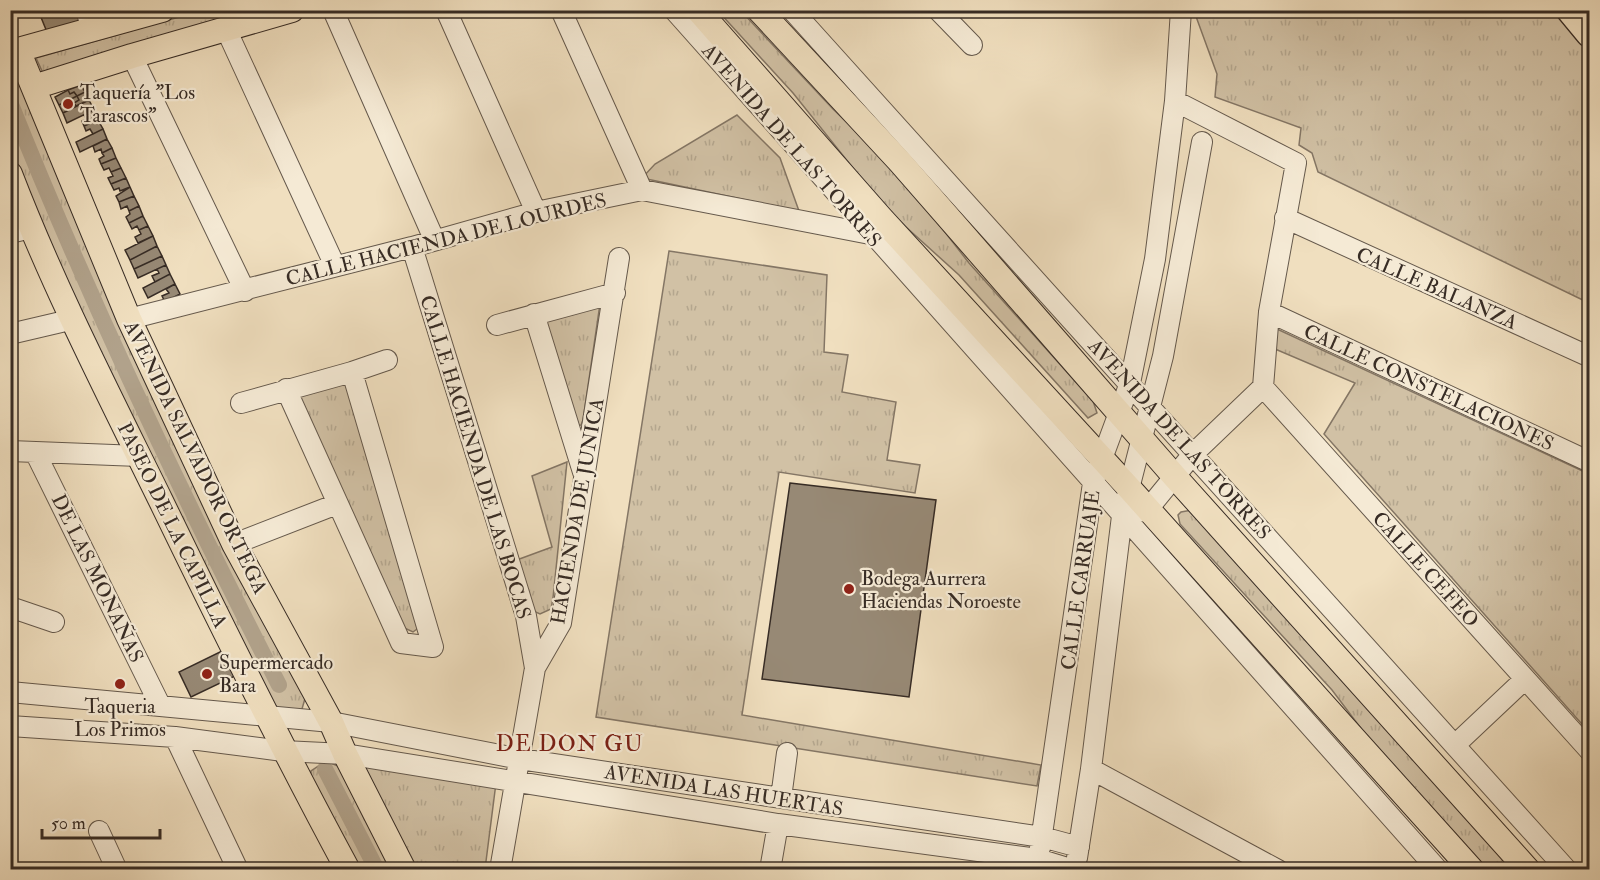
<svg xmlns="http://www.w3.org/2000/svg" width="1600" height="880" viewBox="0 0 1600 880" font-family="'IM FELL Double Pica',serif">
<defs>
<pattern id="grass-tufts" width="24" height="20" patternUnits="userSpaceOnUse" patternTransform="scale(1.5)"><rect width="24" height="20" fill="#d1c1a5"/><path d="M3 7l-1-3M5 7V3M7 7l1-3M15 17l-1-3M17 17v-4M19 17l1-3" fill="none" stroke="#b4a68e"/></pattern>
</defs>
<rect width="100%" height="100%" fill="#f0dfbf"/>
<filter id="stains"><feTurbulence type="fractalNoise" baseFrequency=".00333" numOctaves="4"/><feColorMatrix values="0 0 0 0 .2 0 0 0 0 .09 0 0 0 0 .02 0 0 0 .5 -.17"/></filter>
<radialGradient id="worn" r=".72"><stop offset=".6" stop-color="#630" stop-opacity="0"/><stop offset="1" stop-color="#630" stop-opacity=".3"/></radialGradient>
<path fill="url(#grass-tufts)" stroke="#847665" stroke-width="1.5" d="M200,11H253L43,73L36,58Z
M718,11H741L833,109L899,173L969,263L1093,401L1097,413L1088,418L959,275L885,208L793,93Z
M1194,11H1555L1589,52V303L1318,172L1312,153L1299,145L1301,128L1215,97L1217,74Z
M10,80L27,83L306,695L302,709L289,714L274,705L85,329L11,156Z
M737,115L780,158L799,211L642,178L655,164Z
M669,251L827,275L824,352L848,355L842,392L896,402L887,460L920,465L915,493L779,472L742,715L1041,765L1037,786L596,717Z
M601,297L583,420L581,425L573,426L540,317Z
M1277,329L1589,474V732L1324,434L1355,383L1275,349Z
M345,379L416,621L417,629L413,632L400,626L295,393Z
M567,462L553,598L551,609L540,614L529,609L514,561L552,547L532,476Z
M1192,510L1525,869H1483L1375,747L1332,690L1180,524L1178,515L1181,512Z
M326,761L338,766L391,869H355L310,786L311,771Z
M356,762L496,783L485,869H410Z"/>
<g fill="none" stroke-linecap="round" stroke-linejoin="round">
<path stroke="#b1a28b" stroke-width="16" d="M10,102C90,302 181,494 279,685
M325,769L377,870"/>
</g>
<path fill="#978975" stroke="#372c25" stroke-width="1.5" d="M38,10H76L80,21L47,32Z
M81,85L85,92L77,96L74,92L70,94L68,90Z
M68,90L70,94L74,92L77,96L59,105L55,97Z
M85,92L89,100L76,106L74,103L79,100L77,96Z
M77,96L79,100L74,103L76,106L63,113L59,105Z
M89,100L94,110L67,123L63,113Z
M94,110L98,120L84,126L82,121L86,119L84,115Z
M98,120L103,129L93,134L90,129L86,131L84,126Z
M103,129L107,139L80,152L76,142Z
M107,139L112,148L102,153L101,149L95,152L93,146Z
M112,148L116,158L101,164L99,159L104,156L102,153Z
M116,158L121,168L111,172L109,168L104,170L101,164Z
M121,168L126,178L111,184L108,178L113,176L111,172Z
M126,178L130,187L120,191L119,188L114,190L111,184Z
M130,187L134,196L119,202L116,196Z
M134,196L139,206L129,211L127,206L121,209L119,202Z
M139,206L143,216L129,223L126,217L130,214L129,211Z
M143,216L148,226L139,230L137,226L132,229L129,223Z
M148,226L153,236L138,243L135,237L141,234L139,230Z
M153,236L157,246L130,260L125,250Z
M157,246L162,256L134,269L130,260Z
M162,256L166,265L138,278L134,269Z
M166,265L170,274L155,282L152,276L159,273L157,269Z
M170,274L175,284L148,298L143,288Z
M175,284L180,294L165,302L162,296L169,293L166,289Z
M790,483L936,500L909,697L762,679Z
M224,650L235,676L191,697L179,672Z"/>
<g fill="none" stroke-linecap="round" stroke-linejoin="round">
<defs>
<path id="minor" d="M86,10L92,29
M333,10L434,239
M446,10L536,212
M561,10L642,190
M674,10L1438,870
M792,10L1567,870
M938,10L972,45
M226,29L335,266
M132,56L245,291
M1285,218L1590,357
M10,233L31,228
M412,247L526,616L535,668
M1269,312L1590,462
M534,314L583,472
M129,319L412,247L536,212L642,190L870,234
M497,325L615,293
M10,334L74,319
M1263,387L1590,751
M286,389L401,643L433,647L352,372
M241,403L352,372L387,360
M10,451L139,456
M35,452L160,705
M1136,513L1148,509L1193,454L1263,387L1269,312L1296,163L1175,101
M234,544L337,504
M10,607L54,622
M10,692L331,722L520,759L1042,837L1079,847
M10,726L175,737L283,751L345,754L778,824L1038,859L1074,870
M175,737L238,870
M1455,745L1524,680
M1091,769L1278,870
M781,798L787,753
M99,831L117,870
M1040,848L1093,483L1130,383L1155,259L1175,101L1181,10
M1077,858L1091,769L1122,516L1163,356L1202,142
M500,870L535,668L561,623L619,258
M770,870L778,824"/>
<path id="major" d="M698,10L881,218L1129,488L1472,870
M759,10L900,162L1175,477L1528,870
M18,50L129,319L234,544L331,722L345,754L404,870
M10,58L18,50L162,10
M34,87L132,56L292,10
M10,174C53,286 108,393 161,501C221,625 282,748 348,870"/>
<path id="highway" d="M1571,10L1590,33"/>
</defs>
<use href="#minor" stroke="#65594c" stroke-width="22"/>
<use href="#major" stroke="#372c25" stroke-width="26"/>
<use href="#highway" stroke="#372c25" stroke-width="31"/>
<use href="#minor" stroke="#f5ead5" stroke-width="20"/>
<use href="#major" stroke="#f0dfbf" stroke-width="24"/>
<use href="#highway" stroke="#f0dfbf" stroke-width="28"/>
</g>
<g fill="#8f2418" stroke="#f5ead5" stroke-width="2">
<circle cx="68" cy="104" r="6"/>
<circle cx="849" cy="589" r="6"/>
<circle cx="207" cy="674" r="6"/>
<circle cx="120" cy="684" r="6"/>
</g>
<g text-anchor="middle" stroke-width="4.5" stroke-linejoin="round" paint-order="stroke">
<g font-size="20" fill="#372c25" stroke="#f5ead5" text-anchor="start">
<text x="80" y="99">Taquería "Los<tspan x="80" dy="23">Tarascos"</tspan></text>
<text x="861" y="585">Bodega Aurrera<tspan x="861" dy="23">Haciendas Noroeste</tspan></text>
<text x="219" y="669">Supermercado<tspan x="219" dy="23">Bara</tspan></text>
<text x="120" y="713" text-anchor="middle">Taqueria<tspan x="120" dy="23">Los Primos</tspan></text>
</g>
<g font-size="20" fill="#372c25" stroke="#f5ead5">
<text transform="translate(792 145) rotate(49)" y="7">AVENIDA DE LAS TORRES</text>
<text transform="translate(446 239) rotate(-14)" y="7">CALLE HACIENDA DE LOURDES</text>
<text transform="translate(1437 288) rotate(24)" y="7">CALLE BALANZA</text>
<text transform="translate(1429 387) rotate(25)" y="7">CALLE CONSTELACIONES</text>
<text transform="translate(1180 439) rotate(48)" y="7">AVENIDA DE LAS TORRES</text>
<text transform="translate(196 457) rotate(64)" y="7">AVENIDA SALVADOR ORTEGA</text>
<text transform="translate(476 457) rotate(73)" y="7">CALLE HACIENDA DE LAS BOCAS</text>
<text transform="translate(577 511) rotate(-80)" y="7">HACIENDA DE JUNICA</text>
<text transform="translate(173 525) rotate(64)" y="7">PASEO DE LA CAPILLA</text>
<text transform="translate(1426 569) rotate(48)" y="7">CALLE CEFEO</text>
<text transform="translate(98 578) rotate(64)" y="7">DE LAS MONAÑAS</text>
<text transform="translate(1080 580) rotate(-82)" y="7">CALLE CARRUAJE</text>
<text transform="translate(724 790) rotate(9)" y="7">AVENIDA LAS HUERTAS</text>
</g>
<g font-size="22" letter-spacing="1.5" fill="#7a1f14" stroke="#f5ead5">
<text x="570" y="751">DE DON GU</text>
</g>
</g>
<rect width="1600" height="880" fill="none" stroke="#f0dfbf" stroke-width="36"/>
<rect x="12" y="12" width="1576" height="856" fill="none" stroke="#372c25" stroke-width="3"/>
<rect x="18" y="18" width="1564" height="844" fill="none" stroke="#372c25" stroke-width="1.5"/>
<path d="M42 829v9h118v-9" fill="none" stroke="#372c25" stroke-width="3"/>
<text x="51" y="829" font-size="18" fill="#372c25" stroke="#f5ead5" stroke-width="4.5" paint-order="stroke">50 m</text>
<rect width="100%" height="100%" filter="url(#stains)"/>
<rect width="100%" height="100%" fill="url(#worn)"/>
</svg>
